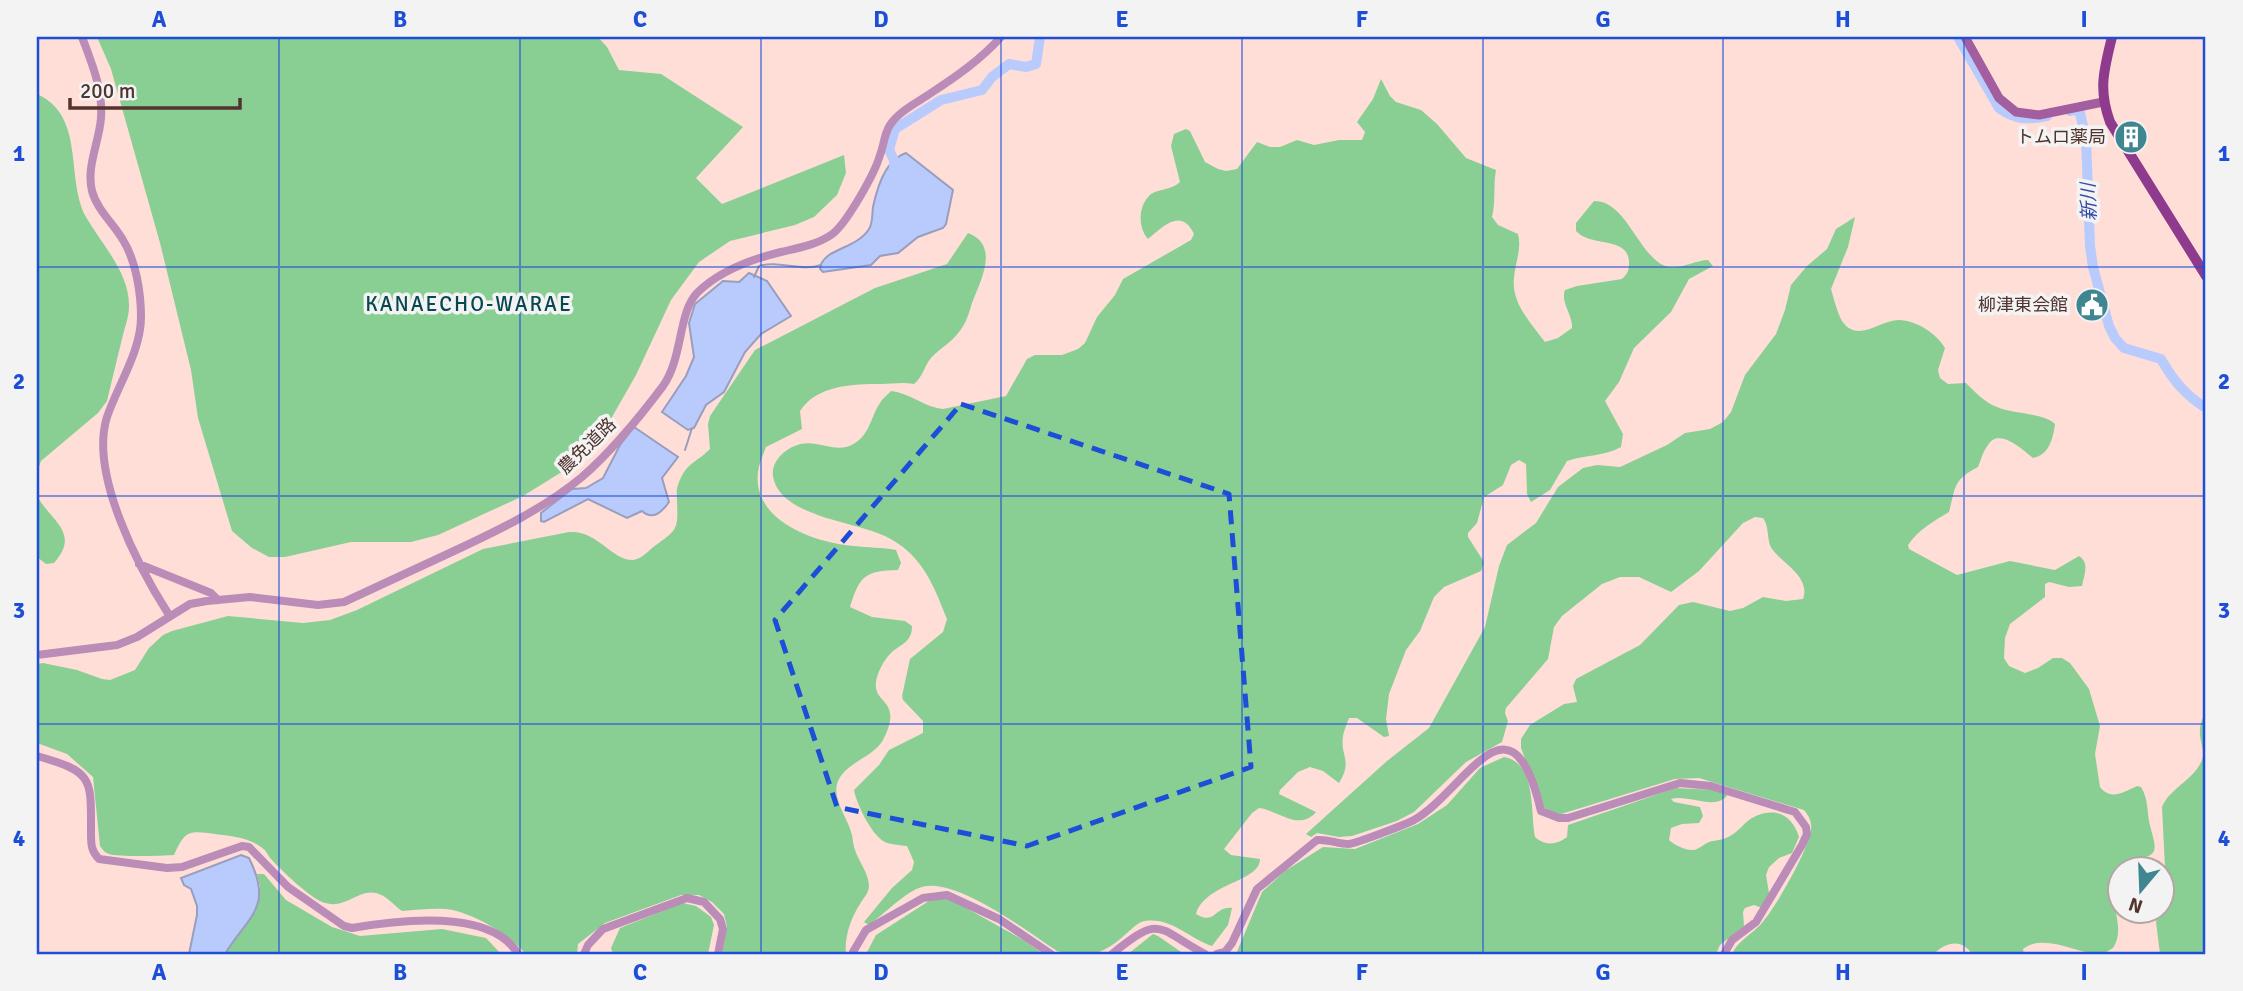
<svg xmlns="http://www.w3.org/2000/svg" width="2243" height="991" viewBox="0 0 2243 991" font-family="Signika,'Noto Sans JP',sans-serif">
<rect width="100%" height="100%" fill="#ffded8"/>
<path fill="#89cf94" d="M97,37H598L607,47L619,70L661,74L743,127L696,178L722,204L844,155L846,173L837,195L814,217L795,225L730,241L699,262L671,300L636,375L604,431L573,465L523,496L438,535L411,542H351L285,557H269L252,548L232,531L198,418L191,370L160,243L111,69Z
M1381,79L1390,96L1396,102L1421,110L1437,124L1466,158L1496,170C1493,186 1496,202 1492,217L1498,225L1518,234C1522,249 1515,263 1514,278C1511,303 1531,323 1545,342L1558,338L1572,328C1573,315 1560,302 1565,290L1577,286L1622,279C1627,274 1629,271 1629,264C1630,235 1591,248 1576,231V223L1594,201C1626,200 1638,255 1665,266C1678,271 1695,260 1708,260L1713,266L1689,279L1671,312L1634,348L1619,382L1605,401L1623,434L1621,447C1605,456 1585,455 1567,461L1550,490L1531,502L1527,494L1526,464L1519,460L1511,465L1503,485L1484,497L1477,523L1468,533V537L1484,562L1481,571L1444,587L1434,597L1420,631L1406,650L1389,694L1386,719L1389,736L1384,737L1357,718H1349C1347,724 1344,730 1343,736C1340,757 1353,760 1339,783L1323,771L1310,767L1298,772L1280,790L1279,794L1316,812C1299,832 1278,810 1259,808L1252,813L1224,849L1231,855L1260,859C1260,882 1205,883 1196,914C1216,926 1214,906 1232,908L1228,925L1212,946C1190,939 1171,917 1145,921C1138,922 1133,928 1127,933C1104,954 1088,960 1057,951C1028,932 956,877 922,887C906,891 883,915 869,925L864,922L892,888L912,870L914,862L907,846C901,845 891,845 885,842C872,836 856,803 854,790L879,765L889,750L923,733V721L903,700L902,696L910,659L943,632L947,619C936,592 927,566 903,547C896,542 888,537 880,534C849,521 779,515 773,476C772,468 775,462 780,456C810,427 831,459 855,443C870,434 871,416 880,403C882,399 887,395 891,391C910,393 924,407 943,409L1006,396L1027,359L1035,355H1062L1078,349L1085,343L1097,317L1115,295L1123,279L1191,240L1194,234C1181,207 1163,227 1148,239C1138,228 1138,207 1149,196C1157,188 1171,191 1180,182L1171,146L1174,134L1186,129L1190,131L1205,162L1218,169L1226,171L1237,169L1257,142L1270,147H1280L1297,140L1314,145L1339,140H1362L1365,132L1357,122L1373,99Z
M37,94C86,116 65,178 86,217C102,245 130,273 129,307C129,317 124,329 122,339C117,359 112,380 107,401L98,413L41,461L37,472Z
M1855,217L1848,247L1831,289C1834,299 1837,312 1842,321C1858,344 1879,320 1899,320C1916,320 1937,334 1945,348L1938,370L1940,378L1948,384L1966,383C1975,392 1984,402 1997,407C2013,414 2044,413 2055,424C2053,439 2049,455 2033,458C2023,450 1999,427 1988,445C1983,451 1981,460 1978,467C1953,480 1956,486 1949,512C1934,521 1918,530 1908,545L1909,549L1957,575L2010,561L2055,570L2079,556C2090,563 2084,575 2082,586L2069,587L2049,582L2045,584V597L2010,624L2005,638L2004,658L2009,666L2025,673L2038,668L2053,658H2062L2070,663L2089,689L2100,726L2095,754L2100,787C2111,801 2124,792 2137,786L2141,787C2148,799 2147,808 2149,821C2154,845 2165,858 2130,859C2126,863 2121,866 2117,870C2101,890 2129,925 2113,948C2108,951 2103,955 2097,954C2075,952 2043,933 2023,949L2024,954H1972C1962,938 1945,942 1934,954H1732C1738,941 1748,937 1758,927C1773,913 1808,851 1811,830C1812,822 1809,816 1804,810L1699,778L1675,779L1558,815L1543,807L1521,748V739L1530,725L1564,704L1577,702L1573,686L1576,679L1640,645L1679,605L1693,602L1730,611L1743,608L1763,597L1786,601L1803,599C1811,577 1783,564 1772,549C1766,540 1770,527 1763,518L1755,517L1743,523L1699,571L1671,592L1639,577H1620L1602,584L1562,616L1554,627L1548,659L1506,708L1505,713L1508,721L1502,742L1466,762L1414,812L1397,821L1352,836L1339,837L1317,833L1311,837L1306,834L1387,761L1429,728L1485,627L1499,566L1507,545L1536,523L1558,487L1583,468L1597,465L1620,467L1667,445L1685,433L1710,429L1723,422L1731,412L1745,375L1776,334L1785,310L1791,285L1807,266L1827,249L1836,229Z
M968,233C1000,245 981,280 972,303C969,313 966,324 959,332C951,343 940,348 931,358C924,366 923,377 914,384C902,382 892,384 881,384C853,384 817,385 800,411L802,429L766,447C763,455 759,464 758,472C752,521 815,543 854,546C868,548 882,547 896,550L901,563L898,570C865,571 860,575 850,607L872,617L905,621L912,626C912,643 900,644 890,654C884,660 877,673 876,682C873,705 904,699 883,740C873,758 843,763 837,784C833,801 848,818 852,835C853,840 853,845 855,850C859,862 868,872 869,885C869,893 864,897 860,904C851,918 844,937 846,954H722L727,927L724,914L712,902L699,895H681L605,923L578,944L577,954H525C512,935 469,911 446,909C432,908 416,910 402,911C393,905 388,896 376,893C358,889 346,909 325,903C311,899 281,870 271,859C267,854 266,850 261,847C247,837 230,836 215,834C188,830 185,831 174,855C163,856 117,857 109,854C104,852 103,850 100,846L93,777L67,754L37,743V664L43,663L77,670L102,679L110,680L135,670L149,648L163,635L172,631L228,616L303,623L330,620L357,610L483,549L569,532C598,530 611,560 633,560C642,559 649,550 656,545C678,529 678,529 677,501C677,495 676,490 678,485C686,462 695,464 710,449L708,424L710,416L755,350L875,288L947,264Z
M37,496C51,521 81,533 54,563L46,564L37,557Z
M2206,712V954H2160L2156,922L2159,911H2162L2166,888L2162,807C2170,788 2194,780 2202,760C2207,747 2192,734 2206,712Z
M1504,757C1537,763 1530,812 1535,837C1544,846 1557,845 1567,837L1568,825L1676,788L1715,790L1728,794C1717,812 1689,794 1671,799L1674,802L1700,807L1703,816L1699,823L1682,824L1671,828L1669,840C1674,845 1687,851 1694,850C1699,849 1704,844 1709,842C1716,840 1724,840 1730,836C1738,832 1744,823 1752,818C1774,806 1792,814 1799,837L1792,853L1779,858L1769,867L1766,875L1769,893L1762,908L1754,905L1745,908L1743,912L1744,926L1720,945L1716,954H1236L1262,892L1285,871L1323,847L1355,849L1418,824L1447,805L1480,768Z
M257,874H264L286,900L332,927L360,936L442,929L486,938L501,954H225L260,887Z
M932,899H950L1025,941L1043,954H866L876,935Z
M683,903L696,906L711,917L714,925L708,954H613L611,948L620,928Z
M1153,934L1158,936L1184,954H1128Z"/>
<path fill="#b8cbfc" stroke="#999dbe" stroke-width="2" d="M906,153L953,190L946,224L943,228L918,237L898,253L880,256L871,265L823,272L820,269C822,248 856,250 869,229C873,223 872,214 873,207C877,188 886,159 906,153Z
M749,273L767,281L791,316L761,334L745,352L724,392L706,405L694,428L688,430L662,412L686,376L694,357L689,323L695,304L723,281L739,282Z
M634,427L678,457L662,478L669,502C662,512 653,521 642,511L627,518L588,499L544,522L541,521V513L572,489L586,488L603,478L620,445Z
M241,855L249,858C274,908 248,916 225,954H189L197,915V906L191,889L184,885L181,878Z"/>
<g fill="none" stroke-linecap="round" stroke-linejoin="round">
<path stroke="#999dbe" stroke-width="2" d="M754,277L759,266C779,260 801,272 821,265
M685,450L692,428"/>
<path stroke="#b8cbfc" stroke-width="10" d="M1958,37L1999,108C2015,120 2028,120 2047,116
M2070,111L2079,109L2086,139L2090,246L2093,267L2109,326L2115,338L2124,348L2161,359C2173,380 2185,395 2206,408
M894,173V160L889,150L895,129L941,100L982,90L992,77L1009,64L1026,67L1036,64L1040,37"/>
<path stroke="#ba8cb7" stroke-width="8" d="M82,37C92,64 103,89 101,118C99,143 86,167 92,191C97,210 114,224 123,240C136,261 141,293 141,317C141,351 118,385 107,417C89,474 139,568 169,615
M139,564L211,593L218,600
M37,655L117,645L137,637L190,604L207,601L250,597L318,605L344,602C381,585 417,568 454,551C499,530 543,509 582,477C612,451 639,418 663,386C683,358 678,313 697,293C719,271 752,259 781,252C798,248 816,245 831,235C846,225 875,173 880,155C884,145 884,134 890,125C899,111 918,102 931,93C957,76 980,60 1001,37
M37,756C94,772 91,778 91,833C91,844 91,851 99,859L167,868L182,867L242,846L249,847L288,887L344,926L352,928C397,920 491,908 518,954
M584,954L588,945L603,929L687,898L704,902L720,919L723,929L718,954
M855,954L853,952L866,930L923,898L947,895L999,919L1051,954
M1112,954C1162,914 1155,927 1205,954
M1217,954L1225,952L1232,943L1257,889L1317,840C1329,839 1337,844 1349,844C1354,844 1407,824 1414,820C1466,790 1511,683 1541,811L1559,818H1568L1680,783L1711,786L1795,812L1806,827L1807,834L1802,845L1756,922L1732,940L1724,954"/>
<path stroke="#a25e9f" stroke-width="9" d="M1965,37L1999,98L2016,112L2039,115L2103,102"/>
<path stroke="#8f3b8d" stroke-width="10" d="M2112,37C2104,70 2098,89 2110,122L2206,276"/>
</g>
<path fill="none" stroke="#1d4ed8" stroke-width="5" stroke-dasharray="14 9" stroke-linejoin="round" d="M961,404L1229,494L1251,767L1027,846L837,807L775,620Z"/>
<path fill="none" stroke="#1d4ed8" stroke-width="2" stroke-opacity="0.55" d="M279,37V954M520,37V954M761,37V954M1001,37V954M1242,37V954M1483,37V954M1723,37V954M1964,37V954M37,267H2206M37,496H2206M37,724H2206"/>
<defs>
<symbol id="building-disc" viewBox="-11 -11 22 22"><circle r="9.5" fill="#408691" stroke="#f3f3f3"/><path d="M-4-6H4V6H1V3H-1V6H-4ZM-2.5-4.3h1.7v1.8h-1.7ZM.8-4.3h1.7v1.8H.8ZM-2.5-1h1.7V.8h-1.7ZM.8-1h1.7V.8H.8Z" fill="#fff"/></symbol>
<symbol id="civic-disc" viewBox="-11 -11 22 22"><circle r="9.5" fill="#408691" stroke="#f3f3f3"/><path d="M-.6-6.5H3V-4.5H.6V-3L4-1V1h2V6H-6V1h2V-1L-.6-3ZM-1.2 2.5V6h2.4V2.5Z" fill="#fff"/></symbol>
</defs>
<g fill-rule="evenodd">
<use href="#building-disc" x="2112" y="118" width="38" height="38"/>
<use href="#civic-disc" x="2073" y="286" width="38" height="38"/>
</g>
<g text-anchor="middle" stroke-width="7" stroke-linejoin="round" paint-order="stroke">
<g font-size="18" fill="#52332e" stroke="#f3f3f3" text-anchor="end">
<text x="2106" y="143">トムロ薬局</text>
<text x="2068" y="311">柳津東会館</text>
</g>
<g font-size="18" fill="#52332e" stroke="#f3f3f3">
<text transform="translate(587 446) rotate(-44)" y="6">農免道路</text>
</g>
<g font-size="19" font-style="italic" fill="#324aa7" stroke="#f3f3f3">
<text transform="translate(2088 202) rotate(-92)" y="7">新川</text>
</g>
<g font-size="21" letter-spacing="2" fill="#074750" stroke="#f3f3f3">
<text x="469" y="311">KANAECHO-WARAE</text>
</g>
</g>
<rect width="2243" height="991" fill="none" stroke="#f3f3f3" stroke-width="77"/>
<g transform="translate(2141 890) rotate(199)"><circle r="33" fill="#f3f3f3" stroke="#b3a6a4" stroke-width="2"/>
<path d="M0-5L12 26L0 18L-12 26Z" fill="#408691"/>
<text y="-10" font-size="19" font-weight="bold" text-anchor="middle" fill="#52332e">N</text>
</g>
<path d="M70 98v10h170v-10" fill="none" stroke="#52332e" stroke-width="3.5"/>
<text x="80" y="98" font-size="21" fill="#52332e" stroke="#f3f3f3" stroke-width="5" paint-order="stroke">200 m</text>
<rect x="38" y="38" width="2166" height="915" fill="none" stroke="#1d4ed8" stroke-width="2.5"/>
<g font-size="23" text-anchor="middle" font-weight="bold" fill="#1d4ed8">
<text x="159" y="27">A</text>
<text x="400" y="27">B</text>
<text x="640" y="27">C</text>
<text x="881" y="27">D</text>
<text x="1122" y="27">E</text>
<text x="1362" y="27">F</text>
<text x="1603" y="27">G</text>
<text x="1843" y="27">H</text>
<text x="2084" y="27">I</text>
<text x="19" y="161">1</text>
<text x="2224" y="161">1</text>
<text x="19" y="389">2</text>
<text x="2224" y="389">2</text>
<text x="19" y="618">3</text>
<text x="2224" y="618">3</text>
<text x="19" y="846">4</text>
<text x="2224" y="846">4</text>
<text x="159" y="980">A</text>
<text x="400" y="980">B</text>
<text x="640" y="980">C</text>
<text x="881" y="980">D</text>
<text x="1122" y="980">E</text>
<text x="1362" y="980">F</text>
<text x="1603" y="980">G</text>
<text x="1843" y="980">H</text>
<text x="2084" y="980">I</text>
</g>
</svg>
